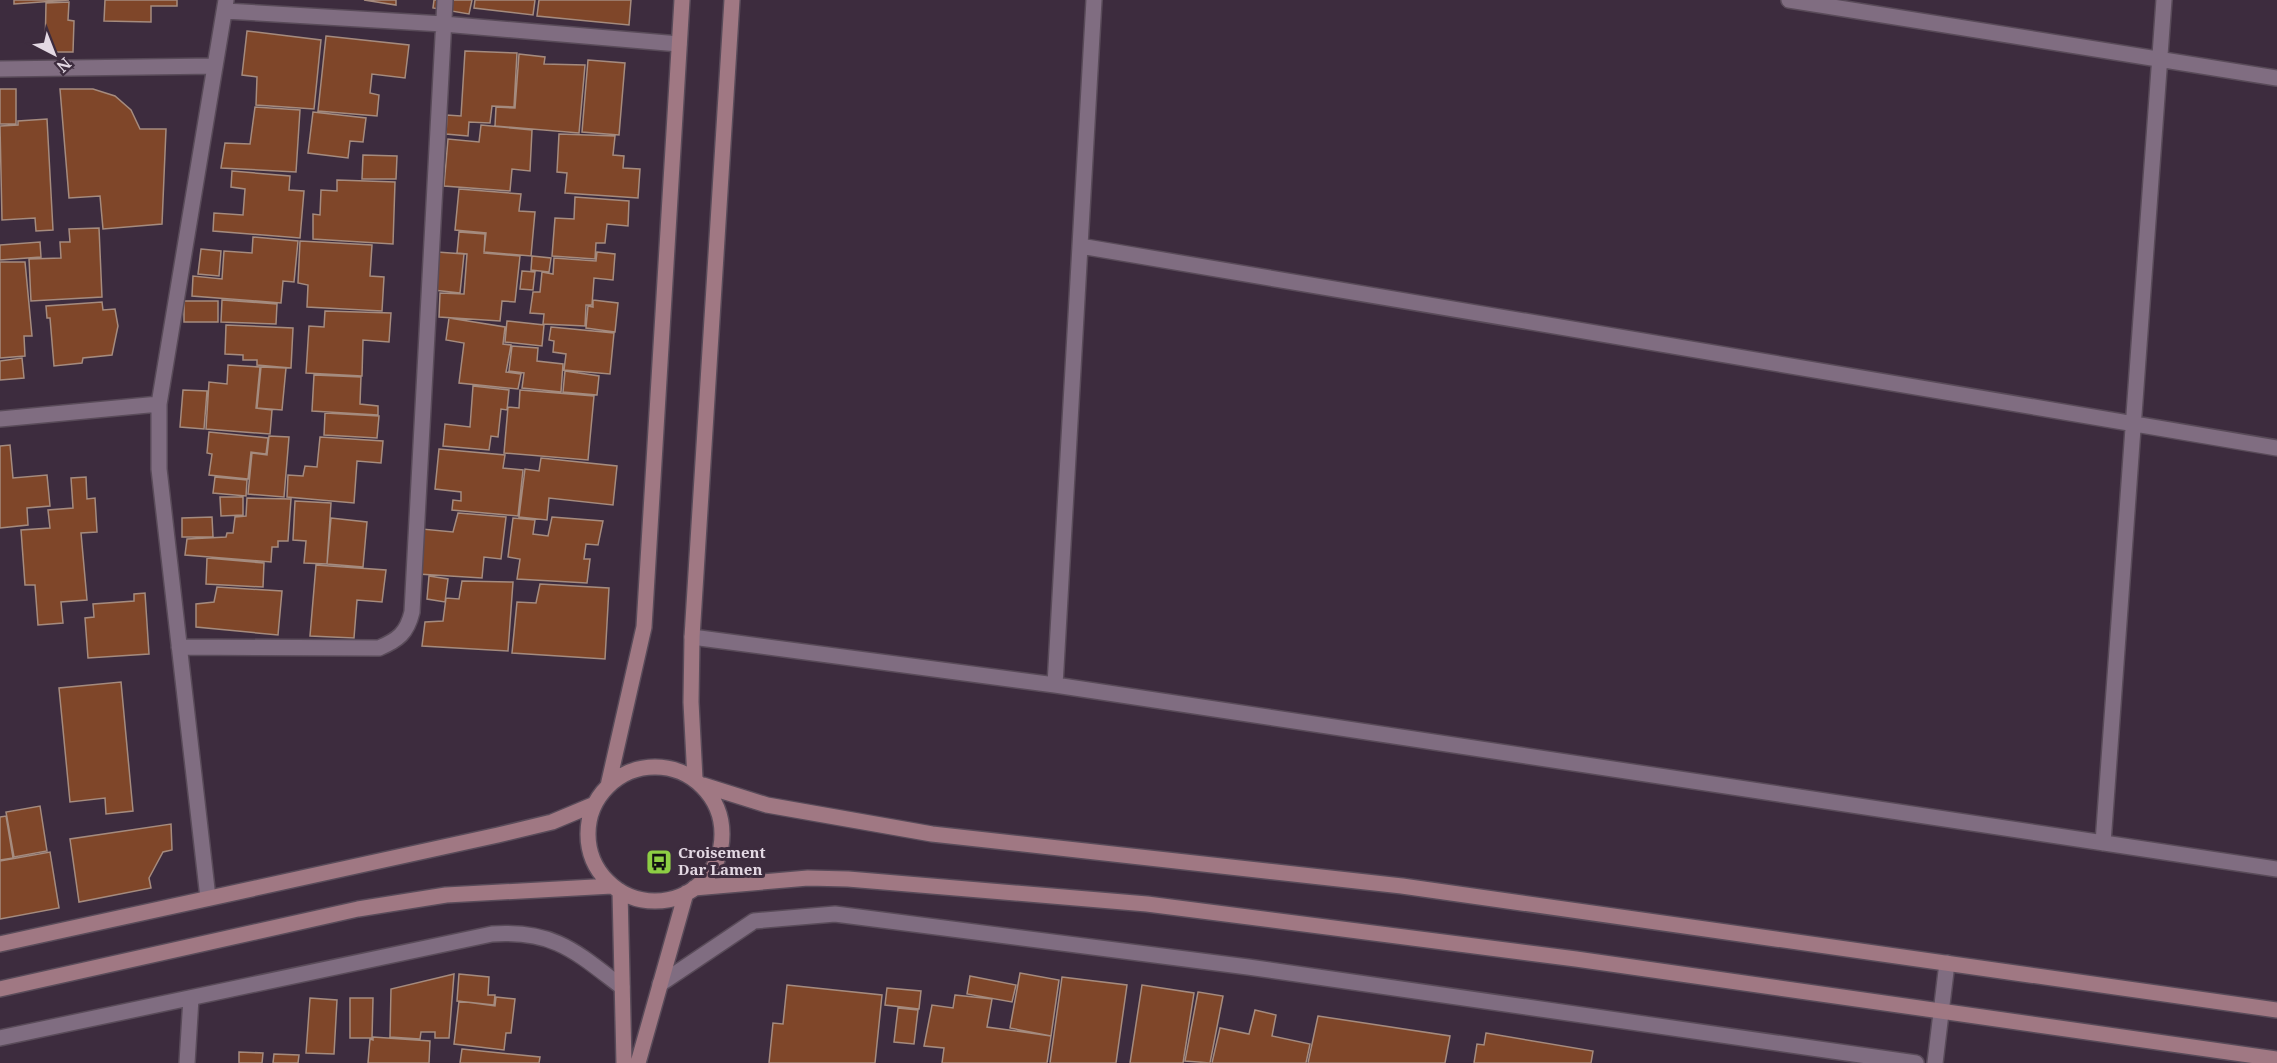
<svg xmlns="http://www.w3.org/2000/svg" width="2277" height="1063" viewBox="0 0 2277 1063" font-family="'Noto Serif',serif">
<rect width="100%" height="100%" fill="#3d2c3e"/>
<path fill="#7f4629" stroke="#a58b7e" stroke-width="1.5" d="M14,0H69L14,4Z
M105,0H177V6H151V22L104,21Z
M364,0H396V5Z
M434,0H472L469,14L433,8Z
M475,0H535L533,15L474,8Z
M539,0H631L629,25L537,16Z
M69,2L68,20L74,21L73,52H45L46,3Z
M247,31L321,40L314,109L256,105L257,77L242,75Z
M326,36L409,45L405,78L372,74L370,93L379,95L377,116L318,111Z
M465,51L517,53L514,107L492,106L490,123L469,122L468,136L446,134L447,115L461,116Z
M519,54L545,57L544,64L585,65L579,133L495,126L496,107L515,108Z
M588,60L625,63L619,135L582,132Z
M0,89H16V124H0Z
M60,89H93L115,96L131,110L140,129H166L162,224L103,229L100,196L69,198Z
M255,107L300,110L296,172L221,168L225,143L250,144Z
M313,112L366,118L363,142L350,141L348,158L308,153Z
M47,119L53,230L36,231L35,218L2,220L0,126L18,125V121Z
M481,125L532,130L530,171L512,169L510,191L444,186L448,139L479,142Z
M559,134L615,136L613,155L624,156L623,168L640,169L638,198L565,193L567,173L557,172Z
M363,155L397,156L396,179H362Z
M232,171L290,176L289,190L304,191L300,238L213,231L214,213L243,215L245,189L231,187Z
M337,180L395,182L393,244L313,239V214L320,215L321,190L337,191Z
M459,189L521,194L519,211L535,212L531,256L484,252L486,233L455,230Z
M575,197L629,201L628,226L607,224L605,243H596L595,259L552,256L555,218L574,219Z
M99,228L102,297L31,301L29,259L61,258L60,242H70L69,229Z
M459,232L485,234L484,253L520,256L515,302L502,301L500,321L439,317L440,293L464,294L467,254L457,253Z
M253,237L298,241L294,282L283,281L281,303L192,296L193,276L222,279L224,251L252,253Z
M300,241L372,245L370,276L384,277L382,311L307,307L308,285L298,283Z
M40,242L41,257L0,260V245Z
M201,249L221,251L219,276L198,274Z
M437,252L464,254L460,293L433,290Z
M597,252L615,254L613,280L594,278L592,305H586L585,326L543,324L544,314L530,313L533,292H540L542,272L553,274L554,258L596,261Z
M532,256L551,258L549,272L531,270Z
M0,262H25L32,336H24L25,356L0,358Z
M522,271L535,272L533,290L520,289Z
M222,300L277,304L276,324L221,322Z
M593,300L618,303L615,332L586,328L588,306L593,307Z
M184,301H218V322H184Z
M102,302L103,310L115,309L118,326L112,355L83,358L82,363L54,366L50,318H47L46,306Z
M325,311L391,313L389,342L363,340L362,376L306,373L309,326L324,327Z
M449,318L505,327L503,344L511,345L506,372L521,374L518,389L459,383L464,343L446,340Z
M507,321L544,325L542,346L505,342Z
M226,325L293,328L291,368L257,365V360H243V355L225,354Z
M551,327L614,333L610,374L564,370L566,354L553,352L554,341L549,340Z
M512,346L538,348L537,361L563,364L561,392L522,388L524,373L509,371Z
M22,358L24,378L0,380V361Z
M228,365L260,367L256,408L272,410L270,434L206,429L209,382L227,384Z
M261,367L286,368L282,410L257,408Z
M565,371L599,376L597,395L563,392Z
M314,375L361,377L360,404L378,406V415L312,411Z
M473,386L509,390L507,410L501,409L498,437L491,436L489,450L443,446L445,424L470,427Z
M183,390L207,391L204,429L180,427Z
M520,390L594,396L588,460L504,453L508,407L519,408Z
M325,413L379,416L377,438L324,435Z
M209,432L268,438L266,454L251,452L248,479L209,475L212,454L207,453Z
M269,436L289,437L284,497L248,494L252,453L267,455Z
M320,437L383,441L381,463L357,461L354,503L287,497L288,475L303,476L305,466L317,467Z
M10,445L13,478L47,475L50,506L27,508L28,525L0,528V446Z
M439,449L505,455L503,468L523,470L518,516L452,510L453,500L461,501V492L435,489Z
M541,458L617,466L613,505L549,498L547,520L519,517L525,469L539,471Z
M86,477L87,499L95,498L97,532L81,533L87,600L61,602L63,623L38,625L35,585H25L21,530L50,528L48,510L73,508L71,478Z
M215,477L247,480L246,496L213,493Z
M220,497H243V515L221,516Z
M247,498L291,499L288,541H278V547H272L271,562L185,555L187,539L226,537L227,533H233L235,517L246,516Z
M295,501L331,503L327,564L304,563L306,541L293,540Z
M458,513L506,517L501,559L484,557L482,578L418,574L422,529L453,532Z
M212,517L213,537H182V518Z
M552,517L603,521L598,545L586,544L584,559H590L587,583L517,579L520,559L508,557L513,518L535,520L533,534L548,536Z
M331,518L367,522L363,567L327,564Z
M207,558L264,563L263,587L206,584Z
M316,565L386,570L382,602L357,600L354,638L310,636Z
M429,576L448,579L445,602L427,599Z
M462,581L513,582L508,651L422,646L425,622L443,621L446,598L459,599Z
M540,584L609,588L605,659L512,653L517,602L536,603Z
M217,587L282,591L278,635L196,627V604L214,602Z
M145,593L149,654L88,658L85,618L94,617L93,604L134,601V594Z
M121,682L133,811L106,814L105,798L70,802L59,688Z
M40,806L47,851L14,857L6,812Z
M6,816L13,858L0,860V817Z
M171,824L172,850L163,852L149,878L151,888L79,902L70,839Z
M50,852L59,908L0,919V861Z
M1020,973L1059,980L1051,1036L1010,1028Z
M454,974L449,1038H435V1032H421L420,1039L390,1037L391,989Z
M459,974L489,977L488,995H495L494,1005L457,1001Z
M970,976L1016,985L1012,1002L967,994Z
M1062,977L1127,985L1116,1063H1050Z
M787,985L882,995L875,1063H769L773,1023L783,1024Z
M1142,985L1194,993L1183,1063H1130Z
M887,988L921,991L919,1009L885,1005Z
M1198,992L1223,996L1210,1063L1185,1061Z
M955,995L992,999L987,1027L1051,1036L1047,1063H942L944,1048L924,1046L932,1005L953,1008Z
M496,997L515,999L511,1033H506L504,1050L454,1044L459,1001L495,1006Z
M310,998L337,1000L334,1054L306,1053Z
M350,998H373L372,1038H350Z
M898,1008L918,1010L914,1044L894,1042Z
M1255,1010L1276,1015L1272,1036L1310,1044L1306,1063H1212L1220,1028L1249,1034Z
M1318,1016L1450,1036L1445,1063H1308Z
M1486,1033L1593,1051L1591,1063H1474L1477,1044L1484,1045Z
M373,1037L430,1041L429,1063H368L370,1039L373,1040Z
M462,1049L540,1057L539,1063H460Z
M239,1052L263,1053L262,1063H239Z
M274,1054L299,1055L298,1063H273Z"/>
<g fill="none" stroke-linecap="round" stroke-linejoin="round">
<defs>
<path id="street" d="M1789,0L2277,78
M225,11L443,24L679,44
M0,69L214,66
M1080,246L2277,448
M0,419L159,404
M692,637L1055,685L2277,869
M179,647L379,648C398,640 407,633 412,612L445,0
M1055,685L1094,0
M2103,843L2164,0
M208,898L159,469V404L226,0
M660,984L754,921L835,914L1248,967L1916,1063
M0,1038L492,934C554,930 575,951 622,987
M187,1063L191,998
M1935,1063L1947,963"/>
<path id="secondary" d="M588 834a67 67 0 1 1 134 0a67 67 0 1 1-134 0Z
M695,779L691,702L692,637L732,0
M703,785L767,805L932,834L1402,886L2277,1010
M608,786L644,627L682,0
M694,888L808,878L848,879L1147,904L1576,959L2277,1059
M620,891L624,1063
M0,944L498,835L552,822L595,804
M0,989L358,909L446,895L612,886
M638,1063L686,893"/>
</defs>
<use href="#street" stroke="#594b59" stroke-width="18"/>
<use href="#secondary" stroke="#594b59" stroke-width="18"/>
<use href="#street" stroke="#806d81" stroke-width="15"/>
<use href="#secondary" stroke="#a07883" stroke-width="15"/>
</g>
<defs>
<symbol id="bus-square" viewBox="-11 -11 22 22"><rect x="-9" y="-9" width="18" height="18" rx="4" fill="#8dce44" stroke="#3d2c3e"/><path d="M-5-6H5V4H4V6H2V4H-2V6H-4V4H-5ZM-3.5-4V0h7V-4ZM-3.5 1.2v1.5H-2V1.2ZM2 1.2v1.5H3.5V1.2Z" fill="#111"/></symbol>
</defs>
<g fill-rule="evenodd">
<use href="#bus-square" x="644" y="847" width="30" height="30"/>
</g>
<g text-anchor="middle" stroke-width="6" stroke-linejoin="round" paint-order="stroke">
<g font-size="15" font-weight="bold" fill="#e3d8e3" stroke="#3d2c3e" text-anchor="start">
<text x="678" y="858">Croisement<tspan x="678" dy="17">Dar Lamen</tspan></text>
</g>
</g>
<g transform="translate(54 54) rotate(138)" stroke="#3d2c3e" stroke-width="4.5" paint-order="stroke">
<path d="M0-4.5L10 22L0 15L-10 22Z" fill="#e3d8e3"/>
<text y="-9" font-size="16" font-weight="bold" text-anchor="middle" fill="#e3d8e3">N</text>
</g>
</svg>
